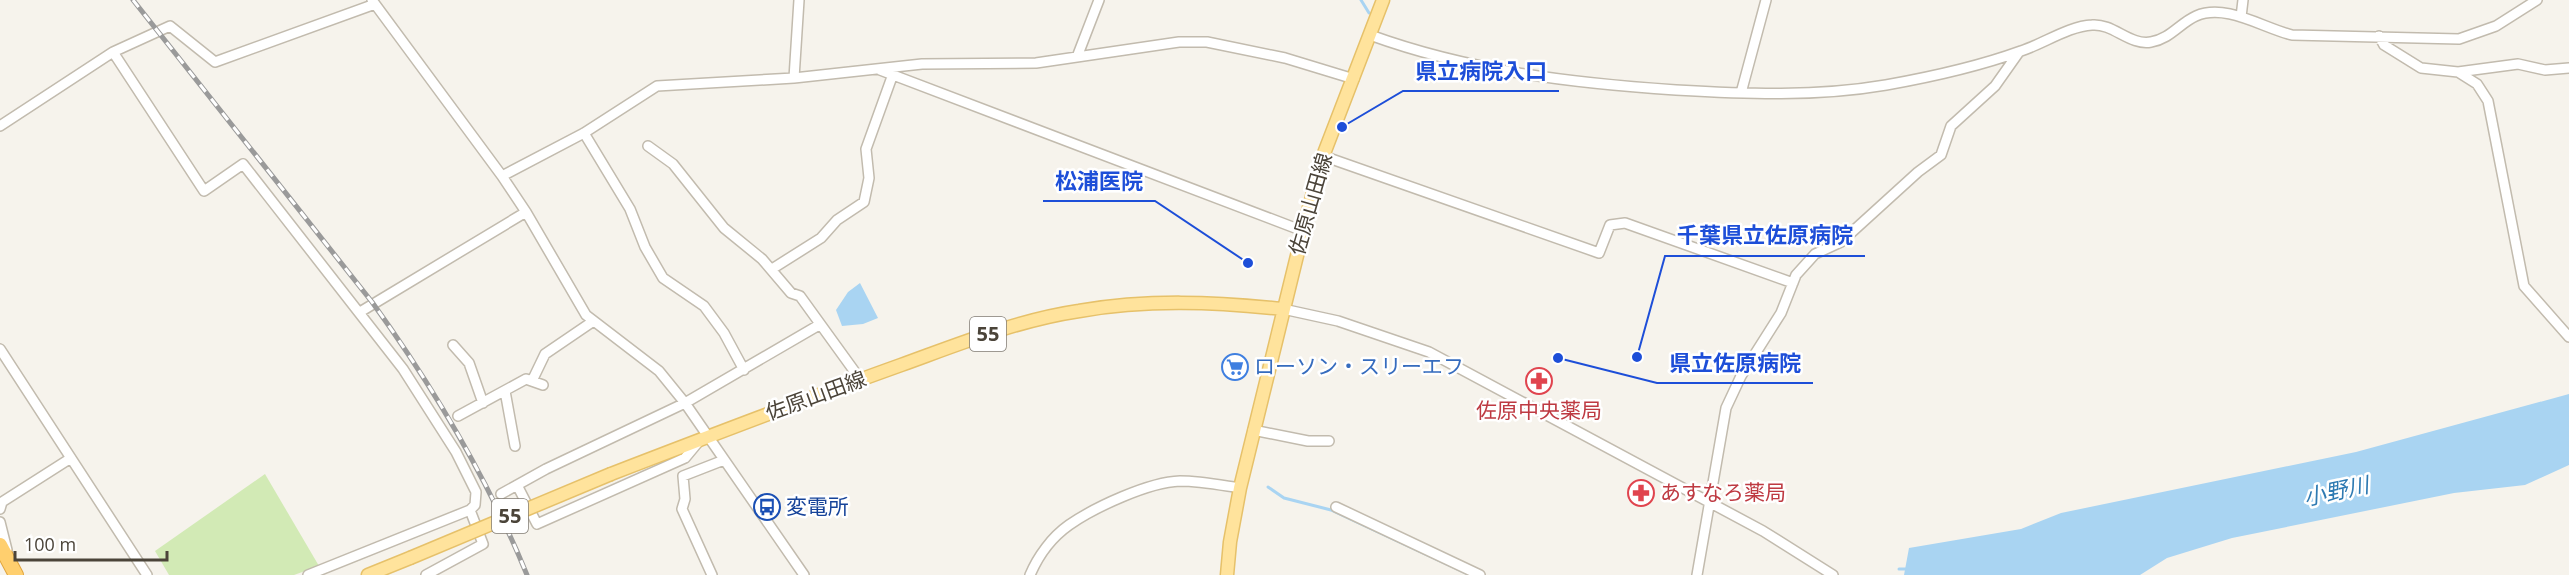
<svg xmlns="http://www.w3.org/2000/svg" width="2569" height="575" viewBox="0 0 2569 575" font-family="'Open Sans','Noto Sans JP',sans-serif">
<rect width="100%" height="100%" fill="#f6f3ec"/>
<path fill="#d2eab5" d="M265,474L319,566L294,575H169L155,551Z"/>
<path fill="#a9d4f2" d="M860,283L878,318L863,324L842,326L836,310L848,292Z
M2569,394V465L2525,485L2454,493L2232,538L2167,558L2140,575H1904L1909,548L2021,529L2061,513L2356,452Z"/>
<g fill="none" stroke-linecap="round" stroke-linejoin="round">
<path stroke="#a9d4f2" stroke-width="3" d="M1361,0L1369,13
M1268,487L1284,498L1331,510L1468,574
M1899,569H1908"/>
<defs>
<path id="minor" d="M372,0L502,176L526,212L586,315L659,371L685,403L804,575
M2241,17L2243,0
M1370,35C1469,71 1571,83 1676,90C1746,94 1816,97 1886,85C1931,77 1977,67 2021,51C2043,44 2069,26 2092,25C2113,23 2130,46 2151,42C2170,39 2180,23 2196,16C2226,3 2263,28 2292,35L2459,39L2496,26L2537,0
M2379,36L2384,45L2421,68L2458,72L2477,84L2488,101L2524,286L2569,337
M113,52L204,191L243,164L403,369L456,452L476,492L475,505L470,510L308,575
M1077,57L1099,0
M880,70L1303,231
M2458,72L2518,64L2545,70L2569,68
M794,78L799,0
M1741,93L1766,0
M0,126L113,52L170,26L215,62L375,4
M584,133L630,209L645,247L663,278L704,306L724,333L744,370
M648,146L673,164L724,228L762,259L791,293L800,296L860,379
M1323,156L1599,253L1610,225L1625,223L1793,283
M502,176L584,133L657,86L794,78L922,64L1036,63L1179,42H1207L1285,58L1354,79
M772,269L821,238L837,220L864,202L869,178L866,149L893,74
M1283,309L1338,321L1429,352L1763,531L1833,575
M360,312L526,212
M453,345L469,363L483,403
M0,349L147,575
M532,381L545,354L592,322
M505,391L515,446
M458,416L526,379L543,385
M1253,430L1308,441H1329
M517,485L537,524L685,458L700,440
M501,494L546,469L685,403L819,325
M1336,507L1480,575
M0,509L2,502L71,458
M0,522L7,550
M426,575L483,544L470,510
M712,575L682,509L685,499L683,476L724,460
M1030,575C1038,556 1052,537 1069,525C1095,507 1149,482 1180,481C1200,481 1220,485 1240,488
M1697,575L1726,408L1741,376L1781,313L1796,275L1815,254L1841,242L1918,172L1941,155L1951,126L1995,86L2019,52"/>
<path id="major" d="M611,474C707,437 803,400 901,365C959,344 1018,320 1079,311C1148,299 1214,302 1283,309
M368,575L410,558
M1227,575L1230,542L1240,488L1307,215L1323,156L1383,0"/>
<path id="highway" d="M0,545L16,575"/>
</defs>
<use href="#minor" stroke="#c2bbae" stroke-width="12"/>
<use href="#major" stroke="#e6c16a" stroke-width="15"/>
<use href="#highway" stroke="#e0a43c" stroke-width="16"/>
<use href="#minor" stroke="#fff" stroke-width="9"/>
<use href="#major" stroke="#ffe39c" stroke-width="12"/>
<use href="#highway" stroke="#ffcf6e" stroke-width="14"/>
<defs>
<path id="rail" d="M133,0L372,302C434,388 487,477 527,575"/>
</defs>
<use href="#rail" stroke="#9a9a9a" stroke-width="5"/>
<use href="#rail" stroke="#fff" stroke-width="3" stroke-dasharray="9" stroke-linecap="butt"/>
<defs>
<path id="major-bridge" d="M410,558L611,474"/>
</defs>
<use href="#major-bridge" stroke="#e6c16a" stroke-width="15" stroke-linecap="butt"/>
<use href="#major-bridge" stroke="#ffe39c" stroke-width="12"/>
</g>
<defs>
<symbol id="supermarket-ring" viewBox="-11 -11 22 22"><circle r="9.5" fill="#fff" stroke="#3f7fe0" stroke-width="1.5"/><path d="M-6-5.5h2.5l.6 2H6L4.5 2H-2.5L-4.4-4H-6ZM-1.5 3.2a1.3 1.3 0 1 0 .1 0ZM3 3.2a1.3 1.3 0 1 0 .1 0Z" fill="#3f7fe0"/></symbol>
<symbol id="pharmacy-ring" viewBox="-11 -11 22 22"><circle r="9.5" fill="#fff" stroke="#e0444e" stroke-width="1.5"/><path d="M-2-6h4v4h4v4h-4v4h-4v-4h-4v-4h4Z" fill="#e0444e"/></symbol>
<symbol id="bus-ring" viewBox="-11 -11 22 22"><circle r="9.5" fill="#fff" stroke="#1a4fb4" stroke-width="1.5"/><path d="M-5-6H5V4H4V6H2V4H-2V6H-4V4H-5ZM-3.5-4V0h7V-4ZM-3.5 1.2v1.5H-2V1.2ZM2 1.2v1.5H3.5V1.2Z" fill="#1a4fb4"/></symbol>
</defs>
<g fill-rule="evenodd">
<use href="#supermarket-ring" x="1220" y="352" width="30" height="30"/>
<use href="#pharmacy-ring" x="1524" y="366" width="30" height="30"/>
<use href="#pharmacy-ring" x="1626" y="478" width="30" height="30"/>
<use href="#bus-ring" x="752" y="492" width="30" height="30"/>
</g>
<g text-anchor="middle" stroke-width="5" stroke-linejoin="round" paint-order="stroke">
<g fill="#fff" stroke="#817c74" stroke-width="1.5">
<rect x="970" y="317" width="36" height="34" rx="4.5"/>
<rect x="492" y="499" width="36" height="34" rx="4.5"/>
</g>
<g font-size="20" font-weight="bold" fill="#4b4439">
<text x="988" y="341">55</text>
<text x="510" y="523">55</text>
</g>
<g font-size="21" fill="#4b4439" stroke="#fff">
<text transform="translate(1311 204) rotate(-74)" y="7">佐原山田線</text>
<text transform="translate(816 396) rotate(-20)" y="7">佐原山田線</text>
</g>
<g font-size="21" fill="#366cbe" stroke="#fff" text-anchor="start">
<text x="1254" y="374">ローソン・スリーエフ</text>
</g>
<g font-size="21" fill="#be3a42" stroke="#fff">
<text x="1539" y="418">佐原中央薬局</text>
<text x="1660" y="500" text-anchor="start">あすなろ薬局</text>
</g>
<g font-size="21" fill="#164399" stroke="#fff" text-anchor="start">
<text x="786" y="514">変電所</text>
</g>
<g font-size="22" font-style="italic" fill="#2e7ab2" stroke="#fff">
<text transform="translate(2336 491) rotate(-12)" y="8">小野川</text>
</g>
</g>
<path fill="none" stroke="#1d4ed8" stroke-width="2" d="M1342 127L1403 91H1559M1248 263L1155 201H1043M1637 357L1665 256H1865M1558 358L1657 383H1813"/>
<g fill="#1d4ed8" stroke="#fff" stroke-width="2">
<circle cx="1342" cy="127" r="6"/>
<circle cx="1248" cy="263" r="6"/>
<circle cx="1637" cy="357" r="6"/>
<circle cx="1558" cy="358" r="6"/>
</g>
<g font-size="22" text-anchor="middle" font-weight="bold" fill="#1d4ed8" stroke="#fff" stroke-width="5" stroke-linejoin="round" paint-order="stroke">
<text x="1481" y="79">県立病院入口</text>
<text x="1099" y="189">松浦医院</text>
<text x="1765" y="243">千葉県立佐原病院</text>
<text x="1735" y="371">県立佐原病院</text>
</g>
<path d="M15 551v9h152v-9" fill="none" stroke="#4b4439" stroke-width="3"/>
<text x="24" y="551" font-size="18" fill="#4b4439" stroke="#ffffff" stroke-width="4.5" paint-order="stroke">100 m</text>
</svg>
